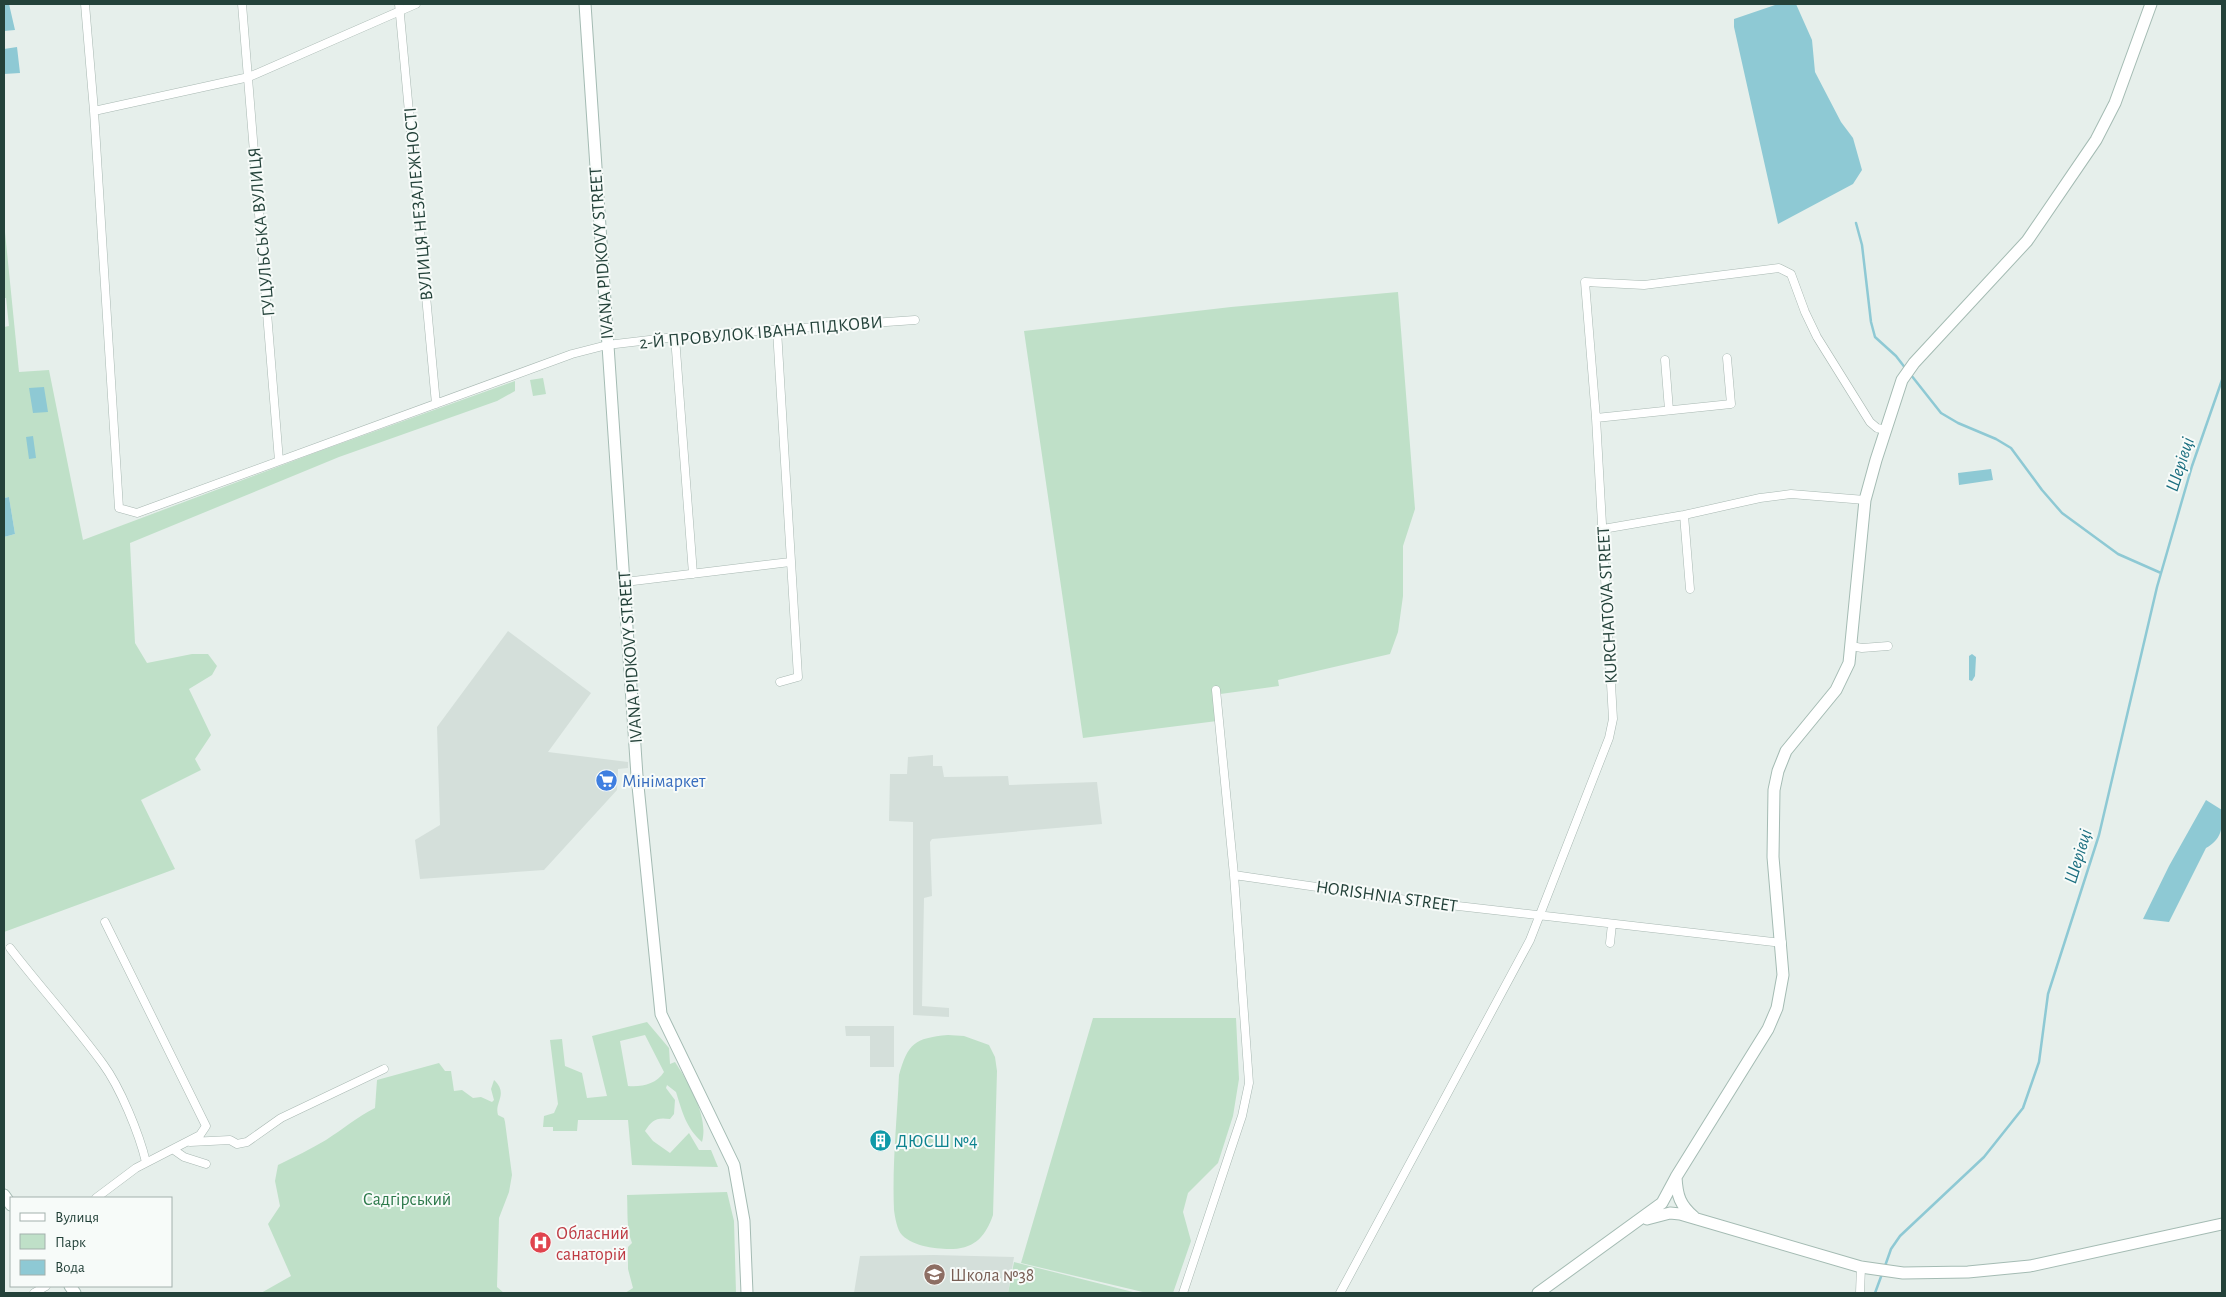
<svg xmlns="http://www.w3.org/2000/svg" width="2226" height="1297" viewBox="0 0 2226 1297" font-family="'Alegreya Sans',sans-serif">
<rect width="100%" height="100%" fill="#e6efeb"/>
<path fill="#d4dfda" d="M508,631L591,693L548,752L628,762V768L618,769L617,790L544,870L420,879L415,840L440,825L437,727Z
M933,755V766H942L944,777L1008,776L1009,785L1097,782L1102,824L932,839L930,842L932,896L924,898L922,1006L949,1008V1017L913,1015V822L889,821L890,774H907L908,757Z
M845,1026H894V1067H870V1036H846Z
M934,1255L1014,1257L1008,1293H854L860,1256Z"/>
<path fill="#bfe0c8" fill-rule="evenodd" d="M4,222L19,372L49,370L83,540L317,452L515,381V391L497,401L339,457L130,543L135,643L147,663L192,654H208L217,666L212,675L189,689L211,735L195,759L201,770L141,800L175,869L4,932V537L15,534L9,497L4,498V327L9,326L6,298H4Z
M1398,292L1415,509L1403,546V596L1398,632L1390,654L1278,680L1279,686L1213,695L1217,721L1083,738L1024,331L1231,307Z
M543,378L546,394L533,396L530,380Z
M1093,1018H1236L1239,1079L1233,1116L1218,1163L1188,1193L1183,1212L1191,1241L1173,1293H1147L1021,1263Z
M647,1022L669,1048L670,1064L675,1062C689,1083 709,1117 702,1142C686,1128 682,1111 676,1092L667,1085L666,1088L675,1100L674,1114L670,1119C656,1117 652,1120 645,1131L653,1141L670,1153L689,1133L699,1150H711L718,1167L632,1165L628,1120H578L577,1131H553V1127H543L544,1116L554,1113L558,1104L550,1040L562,1039L565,1066L582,1073L587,1098L607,1096L592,1036ZM645,1035L664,1072C656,1084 643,1087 628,1086L620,1041Z
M948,1035L964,1036L989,1045L995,1057L997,1071L993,1215C986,1235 976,1248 953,1249C937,1249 914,1247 902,1235C897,1230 895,1217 894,1210C892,1166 897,1119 899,1075C908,1044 914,1038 948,1035Z
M439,1063L445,1071H451L454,1091L462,1090L473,1098L481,1097L492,1102L494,1100L491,1089L494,1080C509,1094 494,1102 498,1115L504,1118L505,1122L512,1175L509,1192L499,1218L497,1287L504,1293H261L291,1276L268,1224L280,1206L275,1181L278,1165C294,1157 311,1149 326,1140C343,1129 357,1117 375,1108L377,1080Z
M727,1192L734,1221L736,1293H625L633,1288L628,1269V1247L632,1243C626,1228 628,1211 627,1195Z
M1014,1262L1137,1293H1008Z"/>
<path fill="#8ec9d4" d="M4,4H9L15,30L4,31Z
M1778,4H1796L1812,40L1815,72L1841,122L1853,138L1862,170L1853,184L1778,224L1734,27V19Z
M17,47L20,73L4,74V49Z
M44,387L48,412L33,413L29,388Z
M33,436L36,458L29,459L26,437Z
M1991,469L1993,480L1959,485L1958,473Z
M9,497L15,534L4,537V498Z
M1972,654L1976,657L1975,676L1972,681L1969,680V656Z
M2206,800L2222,810C2222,828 2223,838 2206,848L2169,922L2143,919L2169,866Z"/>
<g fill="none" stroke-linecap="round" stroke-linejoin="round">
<path stroke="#8ec9d4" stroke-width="2.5" d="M1856,223L1862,245L1871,322L1875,337L1896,356L1906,369
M1911,375L1941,413L1958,423L1996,439L2011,448L2042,490L2062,513L2118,554L2161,573
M1885,1266L1891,1249L1900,1236L1984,1157L2023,1108L2039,1062L2048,994L2099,835L2157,587L2192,466L2222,380
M1875,1293L1882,1274"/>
<defs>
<path id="street" d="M85,4L94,111L119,508L137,513L572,354L607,345L675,337L915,320
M242,4L279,461
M399,4L436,404
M94,111L249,77L416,4
M777,330L798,677L780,682
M675,337L693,574
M1665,360L1669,410
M1596,418L1731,404L1727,358
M1684,515L1690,589
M1603,529L1684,515L1760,498L1791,494L1865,500
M625,582L790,562
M1851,646L1862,648L1888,646
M1234,875L1414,901L1782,943
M1610,943L1612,924
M10,948C40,987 74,1024 103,1064C120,1087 139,1133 146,1162
M190,1142L230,1140L237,1144L247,1142L281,1118L384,1069
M174,1150L184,1157L206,1164
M96,1198L136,1168L200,1135L206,1126L105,922
M34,1293L46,1286
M1183,1293L1242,1116L1249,1083L1234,875L1216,690
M1340,1293L1530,940L1609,738L1613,719L1596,418L1585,282L1644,285L1779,268L1791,274L1805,312L1817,337L1870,422L1877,428L1885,430
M1860,1293L1861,1267"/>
<path id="secondary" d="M585,4L637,776L661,1014L734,1165L744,1221L747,1293
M1676,1177C1677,1196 1680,1205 1694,1217
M4,1195L11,1205
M1647,1219L1670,1213L1680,1214L1861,1267L1903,1273L1968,1272L2030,1266L2222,1224
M70,1286L75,1293
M1538,1293L1662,1203L1676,1177L1768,1029L1777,1008L1783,975L1773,857L1774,790L1778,771L1786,751L1836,690L1849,663L1865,500L1876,460L1902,380L1914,363L2027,241L2096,140L2115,103L2151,4"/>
</defs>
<use href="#street" stroke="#a8b8b2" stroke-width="9"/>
<use href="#secondary" stroke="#a4bbb3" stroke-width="13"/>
<use href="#street" stroke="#fff" stroke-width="8"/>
<use href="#secondary" stroke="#fff" stroke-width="11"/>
</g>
<defs>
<symbol id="supermarket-disc" viewBox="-11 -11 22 22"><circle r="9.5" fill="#3f7fe0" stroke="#f7fbf9"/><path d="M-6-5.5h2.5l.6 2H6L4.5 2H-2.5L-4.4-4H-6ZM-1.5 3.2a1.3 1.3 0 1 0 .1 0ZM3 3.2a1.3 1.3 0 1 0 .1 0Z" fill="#fff"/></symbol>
<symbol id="building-disc" viewBox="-11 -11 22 22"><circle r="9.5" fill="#0f9aa8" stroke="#f7fbf9"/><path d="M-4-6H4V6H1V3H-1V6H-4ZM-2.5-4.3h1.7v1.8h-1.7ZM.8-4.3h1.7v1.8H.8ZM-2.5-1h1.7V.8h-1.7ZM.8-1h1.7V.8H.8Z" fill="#fff"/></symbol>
<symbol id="hospital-disc" viewBox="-11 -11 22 22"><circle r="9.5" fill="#e0444e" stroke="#f7fbf9"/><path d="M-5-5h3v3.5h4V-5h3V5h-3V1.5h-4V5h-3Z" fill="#fff"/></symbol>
<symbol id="school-disc" viewBox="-11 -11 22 22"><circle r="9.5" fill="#8d6e63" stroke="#f7fbf9"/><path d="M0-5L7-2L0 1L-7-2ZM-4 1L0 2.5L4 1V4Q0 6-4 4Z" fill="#fff"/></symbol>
</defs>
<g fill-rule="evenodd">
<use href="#supermarket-disc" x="594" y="768" width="25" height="25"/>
<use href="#building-disc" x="868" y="1128" width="25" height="25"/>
<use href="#hospital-disc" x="528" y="1230" width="25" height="25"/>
<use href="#school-disc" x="922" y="1262" width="25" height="25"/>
</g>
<g text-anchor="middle" stroke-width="4" stroke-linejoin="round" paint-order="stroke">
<g font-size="18" fill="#24423a" stroke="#f7fbf9">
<text transform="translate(418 204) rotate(-95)" y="6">ВУЛИЦЯ НЕЗАЛЕЖНОСТІ</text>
<text transform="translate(261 232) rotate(-95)" y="6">ГУЦУЛЬСЬКА ВУЛИЦЯ</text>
<text transform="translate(601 253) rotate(-94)" y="6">IVANA PIDKOVY STREET</text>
<text transform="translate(761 332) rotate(-5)" y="6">2-Й ПРОВУЛОК ІВАНА ПІДКОВИ</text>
<text transform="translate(1607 605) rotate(-93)" y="6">KURCHATOVA STREET</text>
<text transform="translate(630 657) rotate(-94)" y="6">IVANA PIDKOVY STREET</text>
<text transform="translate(1387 896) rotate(8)" y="6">HORISHNIA STREET</text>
</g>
<g font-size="18" fill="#366cbe" stroke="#f7fbf9" text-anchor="start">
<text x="622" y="787">Мінімаркет</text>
</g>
<g font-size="18" fill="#0d838f" stroke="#f7fbf9" text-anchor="start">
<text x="896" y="1147">ДЮСШ №4</text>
</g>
<g font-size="18" fill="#2d7a4b" stroke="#f7fbf9">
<text x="407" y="1205">Садгірський</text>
</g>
<g font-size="18" fill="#be3a42" stroke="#f7fbf9" text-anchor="start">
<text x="556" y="1239">Обласний<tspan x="556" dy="21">санаторій</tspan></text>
</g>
<g font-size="18" fill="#785e54" stroke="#f7fbf9" text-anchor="start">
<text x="950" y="1281">Школа №38</text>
</g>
<g font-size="19" font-style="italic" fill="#1c6f80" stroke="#f7fbf9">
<text transform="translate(2179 464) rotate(-72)" y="7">Шерівці</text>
<text transform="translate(2077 856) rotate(-73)" y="7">Шерівці</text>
</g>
</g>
<rect width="2226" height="1297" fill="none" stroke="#24423a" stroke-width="10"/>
<rect x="10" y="1197" width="162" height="90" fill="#f7fbf9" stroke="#a3b1ad"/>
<rect x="20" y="1213" width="25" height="8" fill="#ffffff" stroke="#a3b1ad"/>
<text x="55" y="1222" font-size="15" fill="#24423a">Вулиця</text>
<rect x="20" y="1234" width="25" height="15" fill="#bfe0c8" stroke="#a3b1ad"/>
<text x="55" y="1247" font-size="15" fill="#24423a">Парк</text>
<rect x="20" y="1260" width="25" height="15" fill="#8ec9d4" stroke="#a3b1ad"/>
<text x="55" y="1272" font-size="15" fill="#24423a">Вода</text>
</svg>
